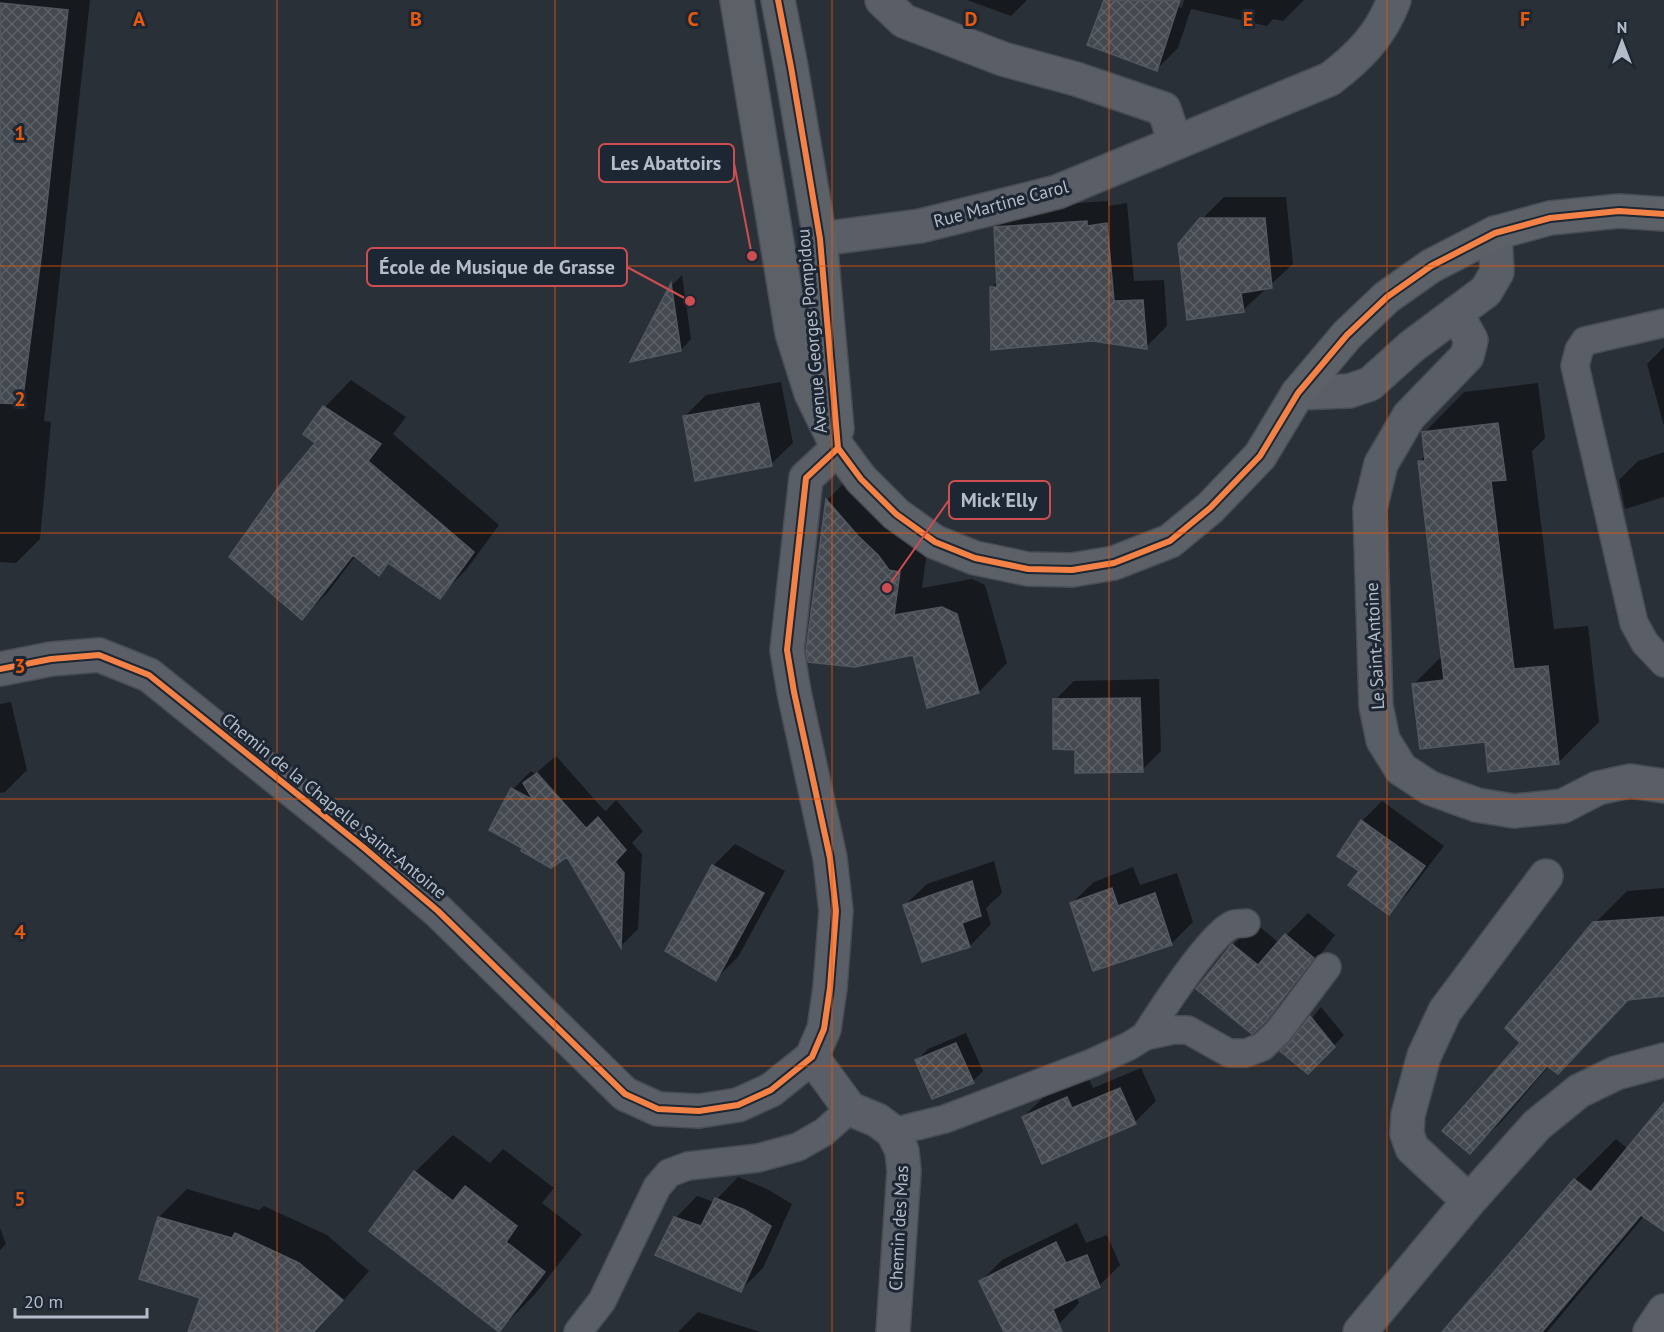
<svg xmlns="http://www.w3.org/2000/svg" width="1664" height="1332" viewBox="0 0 1664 1332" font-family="'PT Sans',sans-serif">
<defs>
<pattern id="building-cross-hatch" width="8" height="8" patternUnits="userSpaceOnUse" patternTransform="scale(1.5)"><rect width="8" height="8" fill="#444950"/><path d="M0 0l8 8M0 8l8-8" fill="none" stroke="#5d6168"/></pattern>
</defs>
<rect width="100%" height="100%" fill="#2a3038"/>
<path fill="#0007" d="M0,0H90L44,421L51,422L40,539L16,563L0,562Z
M967,0H1027L1011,16Z
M1111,0H1161L1182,8L1184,0H1304L1283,21L1273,19L1267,26L1191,9L1178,48L1156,70Z
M1224,197H1286L1293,264L1243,310L1202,219Z
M1108,201V206L1127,203L1134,281L1164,280L1167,326L1146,347L991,288L998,281L995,228L1017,207Z
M682,275L691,339L681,350L633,360L673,284Z
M1664,347V426L1647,364Z
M351,380L406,417L393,434L499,525L466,570L439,597L390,562L379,574L356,555L328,592L302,618L317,443L305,433L325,407Z
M781,382L793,443L771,464L685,416L706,395Z
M1538,383L1545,438L1532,451L1554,629L1588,626L1599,722L1559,762L1487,740L1413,685L1442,656L1419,462L1426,455L1424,433L1464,392Z
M1664,452V497L1625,509L1619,480L1638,461Z
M855,472L928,544L922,588L972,579L985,585L1007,663L979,692L928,706L914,653L808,651L827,500Z
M1159,679L1161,751L1142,770L1076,749L1055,700L1074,681Z
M11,702L27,770L5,792L0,793V704Z
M556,756L603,809L606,811L616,800L643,831L632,843L642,854L638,929L621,946L567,855L513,789L531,771L535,774Z
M1382,801L1444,846L1408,893L1389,913L1361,871L1339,856L1362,821Z
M735,844L785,871L738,957L716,979L667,950L713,866Z
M994,861L1002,893L986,908L991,924L970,946L923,960L905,905L927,884Z
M1133,867L1140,885L1177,873L1193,922L1171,944L1072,903L1094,882Z
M1664,888V995L1629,999L1558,1072L1549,1066L1502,1121L1470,1152L1595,923L1627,891Z
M1308,913L1335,935L1288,998L1265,1020L1198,988L1233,945L1255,923L1279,943Z
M1321,1007L1344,1035L1308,1072L1293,1041Z
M966,1033L983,1071L973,1081L917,1060L928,1049Z
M1141,1068L1156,1101L1135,1122L1023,1117L1045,1096L1088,1077L1093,1088Z
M1664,1105V1217L1645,1215L1547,1332H1444L1575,1180L1616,1139L1628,1149Z
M453,1135L490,1163L503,1149L554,1188L542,1203L582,1234L536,1293L499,1331L415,1172Z
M738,1177L767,1189L792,1204L763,1268L741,1290L676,1218L697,1196L714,1202Z
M187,1189L259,1210L264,1206L327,1235L369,1271L316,1332H205L202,1297L141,1278L159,1217Z
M1077,1223L1086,1243L1107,1235L1120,1265L1099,1286L1077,1297L1079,1303L1059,1324L1040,1332H1006L981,1281L1002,1260Z
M0,1228L6,1244L0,1250Z
M698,1312L760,1332H678Z"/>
<path fill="url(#building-cross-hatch)" stroke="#52575f" stroke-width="1.5" d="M1104,0H1180L1157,71L1087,45Z
M0,3L68,10L42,250L22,404L0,403Z
M1200,218H1265L1272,288L1241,293L1244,312L1187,320L1178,244Z
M1087,221V226L1107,223L1114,301L1143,300L1147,349L1093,341L991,350L990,287H997L994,227Z
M671,283L681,351L630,362Z
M759,403L772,466L695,481L683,416Z
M323,406L381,444L368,461L474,552L440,599L388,563L379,576L353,555L302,620L229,557L280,485L315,443L303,434Z
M1498,423L1506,480L1491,481L1514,669L1548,666L1559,764L1488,772L1485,742L1420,749L1412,684L1444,680L1418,461H1425L1422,432Z
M826,499L858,536L878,555L889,570L900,572L894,615L942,607L957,614L979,693L927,708L913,655L855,667L808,662L806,651Z
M1140,698L1143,772L1075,773V750L1053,749V699Z
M537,773L585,827L587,828L598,817L626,850L615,862L624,873L621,948L567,857L551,868L521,851L522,848L489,830L511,788L533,800L523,783Z
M1361,820L1425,866L1389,915L1348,885L1359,871L1337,856Z
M712,865L764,893L716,981L665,951Z
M972,881L981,916L962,923L970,947L922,962L903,905Z
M1112,888L1118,906L1155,893L1172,945L1093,971L1070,903Z
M1664,917V996L1628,1000L1558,1074L1547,1066L1470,1154L1442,1131L1520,1043L1505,1028L1593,922Z
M1285,934L1314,958L1266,1021L1252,1034L1196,989L1232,944L1258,965Z
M1310,1016L1335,1047L1308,1074L1280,1051L1290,1042Z
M956,1043L974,1083L932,1099L915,1060Z
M1120,1088L1136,1124L1042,1164L1022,1117L1067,1097L1072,1108Z
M1664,1103V1231L1641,1215L1542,1332H1442L1574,1179L1591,1192Z
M414,1171L453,1201L465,1186L517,1226L506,1242L545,1272L499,1332L369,1231Z
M715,1198L745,1210L771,1226L741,1292L655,1255L674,1217L701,1226Z
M158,1217L232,1238L235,1233L299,1263L343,1300L314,1332H188L200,1298L139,1279Z
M1056,1242L1066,1263L1087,1255L1100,1287L1053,1309L1062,1332H1004L979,1281Z"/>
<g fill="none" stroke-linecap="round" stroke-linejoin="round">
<defs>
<path id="service" d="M1664,323L1585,341L1579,350L1575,366L1634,623L1645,643L1664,663
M1145,1036C1159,1014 1211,933 1232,925C1235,923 1242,924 1246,923
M893,1132L945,1119L1092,1063L1129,1046L1145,1036L1173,1030H1188L1229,1053H1246L1262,1047L1278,1032L1327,967
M578,1332L602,1301L657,1187L669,1173L688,1166L758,1158L798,1147L824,1132L850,1109"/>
<path id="minor" d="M882,0L904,21L1003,59L1076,79L1164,109L1175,142
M820,239L920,226L1057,192L1330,79C1359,57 1381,35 1394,0
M1456,313L1471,340L1467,356L1409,416L1381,464L1370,509L1376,706L1383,740L1401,769L1430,788L1477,805L1514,811L1563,806L1598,788L1630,781L1664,786
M1298,393L1349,391L1370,384L1411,347L1486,291L1497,272L1495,233
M0,669L51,659L99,655L149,675L363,847L438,911L625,1094L658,1109L699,1111L738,1105L771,1090L812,1057L824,1029L830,988L836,911L830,858L794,692L787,650L806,478L838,448
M812,1057L850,1109L877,1120L893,1132L902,1151L904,1171L893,1332
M1469,1201L1412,1148L1407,1134L1408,1115L1424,1056L1445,1011L1546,876
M1360,1332L1469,1201L1537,1125L1579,1091L1616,1073L1664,1060
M1650,1332L1664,1311"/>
<path id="primary" d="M737,0L792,333L811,393L838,448L861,479L896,514L935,542L975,558L1028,569L1072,570L1114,563L1170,541L1210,508L1260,456L1298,393L1347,335L1387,297L1431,266L1495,233L1550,218L1619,211L1664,214
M778,0L791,67L820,239L837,429"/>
</defs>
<use href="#service" stroke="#484c53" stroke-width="30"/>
<use href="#minor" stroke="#484c53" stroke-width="36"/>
<use href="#primary" stroke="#484c55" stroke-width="36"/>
<use href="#service" stroke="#5a5e66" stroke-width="27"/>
<use href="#minor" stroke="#5a5e66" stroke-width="33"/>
<use href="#primary" stroke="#5c6168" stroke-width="33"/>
<defs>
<path id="cycleway" d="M778,0L791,67L820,239L838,448L861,479L896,514L935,542L975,558L1028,569L1072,570L1114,563L1170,541L1210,508L1260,456L1298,393L1347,335L1387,297L1431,266L1495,233L1550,218L1619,211L1664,214
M0,669L51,659L99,655L149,675L363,847L438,911L625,1094L658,1109L699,1111L738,1105L771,1090L812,1057L824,1029L830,988L836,911L830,858L794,692L787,650L806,478L838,448"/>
</defs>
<use href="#cycleway" stroke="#1d2633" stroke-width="10"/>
<use href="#cycleway" stroke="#f48246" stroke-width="6"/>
</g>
<path fill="none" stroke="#e8590c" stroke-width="1.5" stroke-opacity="0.55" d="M277,0V1332M555,0V1332M832,0V1332M1109,0V1332M1387,0V1332M0,266H1664M0,533H1664M0,799H1664M0,1066H1664"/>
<g text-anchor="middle" stroke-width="6" stroke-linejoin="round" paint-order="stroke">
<g font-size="18" fill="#b4bcc9" stroke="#1d2633">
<text transform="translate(1001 204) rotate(-15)" y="6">Rue Martine Carol</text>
<text transform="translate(812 331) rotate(-95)" y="6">Avenue Georges Pompidou</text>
<text transform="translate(1375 646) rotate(-93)" y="6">Le Saint-Antoine</text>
<text transform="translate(334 806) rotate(39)" y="6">Chemin de la Chapelle Saint-Antoine</text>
<text transform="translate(899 1228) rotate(-87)" y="6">Chemin des Mas</text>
</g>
</g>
<g font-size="20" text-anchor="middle" font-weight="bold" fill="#e8590c" stroke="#1d2633" stroke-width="6" stroke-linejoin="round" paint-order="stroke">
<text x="139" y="26">A</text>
<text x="416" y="26">B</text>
<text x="693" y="26">C</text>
<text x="971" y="26">D</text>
<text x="1248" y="26">E</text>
<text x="1525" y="26">F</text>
<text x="20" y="140">1</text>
<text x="20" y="406">2</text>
<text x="20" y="673">3</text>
<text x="20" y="939">4</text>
<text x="20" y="1206">5</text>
</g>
<path fill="none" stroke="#ce4d50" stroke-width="2" d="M752 256L734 163M690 301L627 267M887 588L949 500"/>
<g fill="#ce4d50" stroke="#1d2633" stroke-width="2">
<circle cx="752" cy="256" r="6"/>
<circle cx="690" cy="301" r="6"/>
<circle cx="887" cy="588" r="6"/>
</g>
<g fill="#1d2633" stroke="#ce4d50" stroke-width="2">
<rect x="599" y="144" width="135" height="38" rx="6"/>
<rect x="367" y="248" width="260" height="38" rx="6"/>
<rect x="949" y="481" width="101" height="38" rx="6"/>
</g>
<g font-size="20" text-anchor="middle" font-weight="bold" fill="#b4bcc9">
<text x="666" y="170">Les Abattoirs</text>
<text x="497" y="274">École de Musique de Grasse</text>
<text x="999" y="507">Mick'Elly</text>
</g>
<g transform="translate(1622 42)" stroke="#1d2633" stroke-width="4.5" paint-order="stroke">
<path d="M0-4.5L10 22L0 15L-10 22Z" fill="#b4bcc9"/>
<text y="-9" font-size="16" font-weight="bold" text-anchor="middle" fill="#b4bcc9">N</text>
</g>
<path d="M15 1308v9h132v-9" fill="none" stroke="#b4bcc9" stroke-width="3"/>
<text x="24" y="1308" font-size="18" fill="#b4bcc9" stroke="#1d2633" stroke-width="4.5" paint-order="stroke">20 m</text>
</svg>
